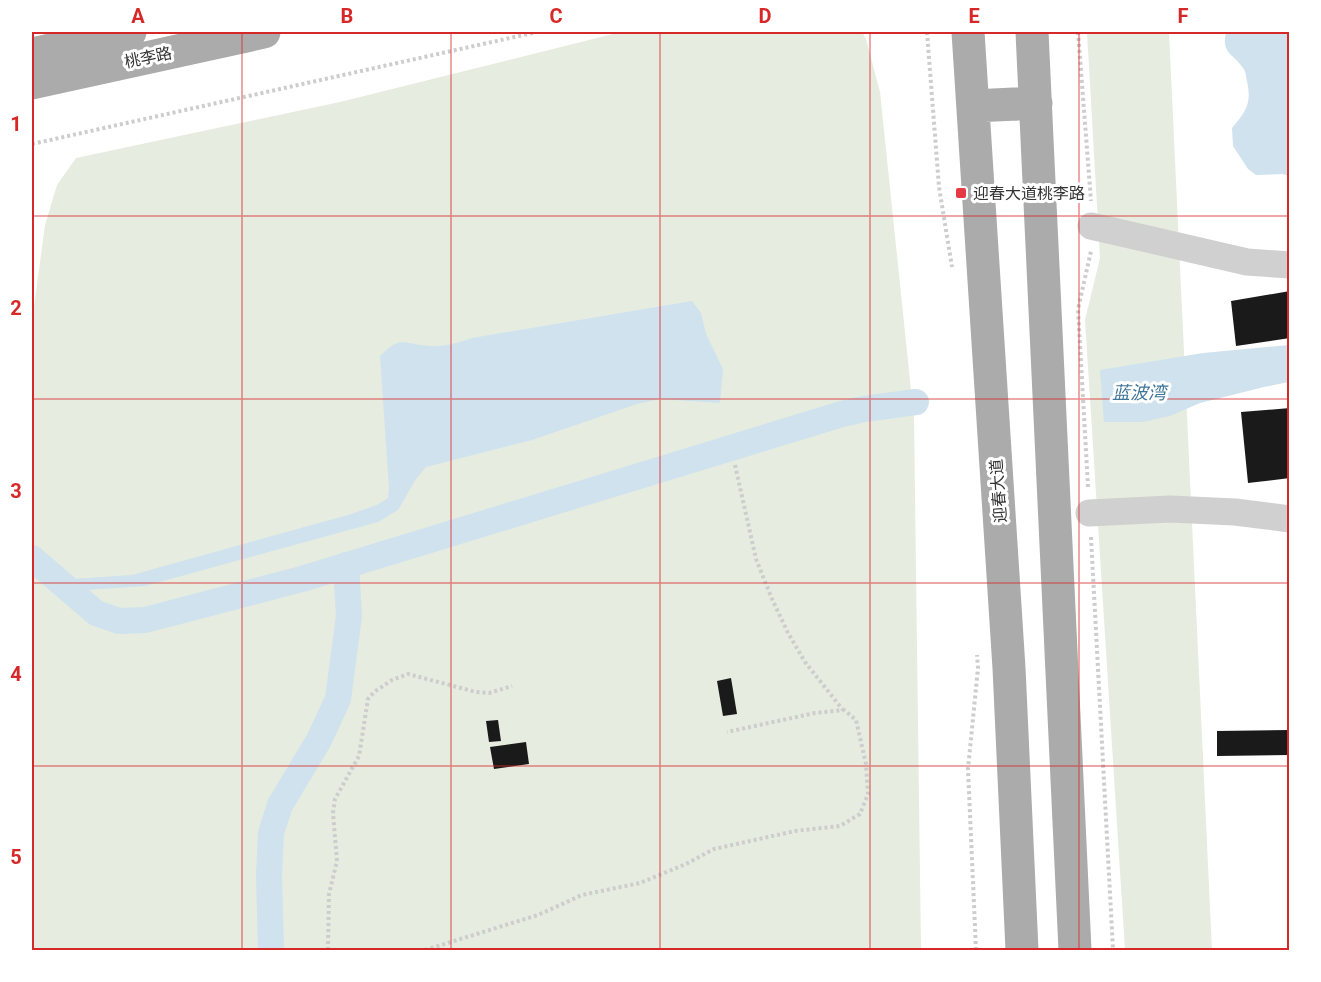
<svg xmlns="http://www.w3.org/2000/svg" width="1321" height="982" viewBox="0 0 1321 982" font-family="Roboto,'Noto Sans SC',sans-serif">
<rect width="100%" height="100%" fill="#fff"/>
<path fill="#e6ecdf" d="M621,32H862L866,39L880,92L914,419L921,950H32V322L45,225L57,185L76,158L340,102Z
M1087,32H1169L1212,950H1125L1085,320L1100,258Z"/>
<path fill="#cfe2ee" d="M1226,32H1289V176L1283,174L1256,175L1248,169L1233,146L1232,128C1246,111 1252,104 1247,81C1246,77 1246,71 1243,68C1233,53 1221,54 1226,32Z
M692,301L701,313L706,334L723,369L720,403L660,399L637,404L532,440L426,467L416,479L398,510L378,522L145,586L72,591L59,580L132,575L348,515L377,505L388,498L389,488L380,356C402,334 404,345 429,346C444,347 458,343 472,338Z
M1289,345V382L1264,387L1200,403L1170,416L1143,422H1104L1100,370L1203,353Z"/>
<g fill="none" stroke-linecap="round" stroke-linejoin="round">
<path stroke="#cfe2ee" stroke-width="26" d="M32,558L96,613L119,621L145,620L302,579L842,414L864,409L916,402
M271,950L269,875L271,833L280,805L319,740L338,699L349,616L346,565"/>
</g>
<path fill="#1a1a1a" d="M1290,291V338L1236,346L1231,301Z
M1290,408V478L1248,483L1241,412Z
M731,678L737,714L723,716L717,681Z
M498,720L501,741L489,742L486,721Z
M1290,730V755L1217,756V731Z
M526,742L529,764L494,769L490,747Z"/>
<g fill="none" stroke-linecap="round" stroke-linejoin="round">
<path stroke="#cdcdcd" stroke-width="4" stroke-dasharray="3 3" stroke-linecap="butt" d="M927,32L939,187L952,267
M1078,32L1091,201
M32,144L537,32
M735,465L756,559L772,599L788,633L805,662L843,710
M1088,487L1078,309L1091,251
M1091,537L1113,950
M328,950L329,894L337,861L333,813L335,799L359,756L368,699L374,692L392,680L408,674L476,692L489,693L512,686
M425,950L538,915L582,895L640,883L686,864L714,849L795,831L840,826L860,814L868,794L866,764L856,720L844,710L815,713L727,732
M976,950L968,769L978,668L977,655"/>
<path stroke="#d0d0d0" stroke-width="27" d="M1091,226L1247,262L1290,265
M1089,513L1170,509L1235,512L1290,519"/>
<path stroke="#ababab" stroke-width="33" d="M968,32L1009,668L1022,950
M1032,32L1075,950
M32,54L130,32
M32,83L264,32
M973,106L1036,103"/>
</g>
<path fill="none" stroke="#d62828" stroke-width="1.5" stroke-opacity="0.55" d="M242,32V950M451,32V950M660,32V950M870,32V950M1079,32V950M32,216H1290M32,399H1290M32,583H1290M32,766H1290"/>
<rect fill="#e63946" stroke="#fff" stroke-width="2" x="955" y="187" width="12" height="12" rx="3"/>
<g text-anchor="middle" stroke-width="6" stroke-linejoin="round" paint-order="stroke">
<g font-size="16" fill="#333" stroke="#fff">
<text transform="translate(148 57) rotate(-12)" y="6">桃李路</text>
<text transform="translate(998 491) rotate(-94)" y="6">迎春大道</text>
</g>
<g font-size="16" fill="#333" stroke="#fff" text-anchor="start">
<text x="973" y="199">迎春大道桃李路</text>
</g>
<g font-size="18" font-style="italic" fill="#3f7597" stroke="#fff">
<text x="1139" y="399">蓝波湾</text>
</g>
</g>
<rect width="1321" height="982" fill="none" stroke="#ffffff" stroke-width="66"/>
<rect x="33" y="33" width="1255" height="916" fill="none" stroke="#d62828" stroke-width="2"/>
<g font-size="20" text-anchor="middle" font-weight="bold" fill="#d62828">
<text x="138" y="23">A</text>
<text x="347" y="23">B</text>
<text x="556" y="23">C</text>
<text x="765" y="23">D</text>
<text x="974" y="23">E</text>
<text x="1183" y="23">F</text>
<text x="16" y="131">1</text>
<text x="16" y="315">2</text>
<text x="16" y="498">3</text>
<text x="16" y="681">4</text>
<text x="16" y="864">5</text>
</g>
</svg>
